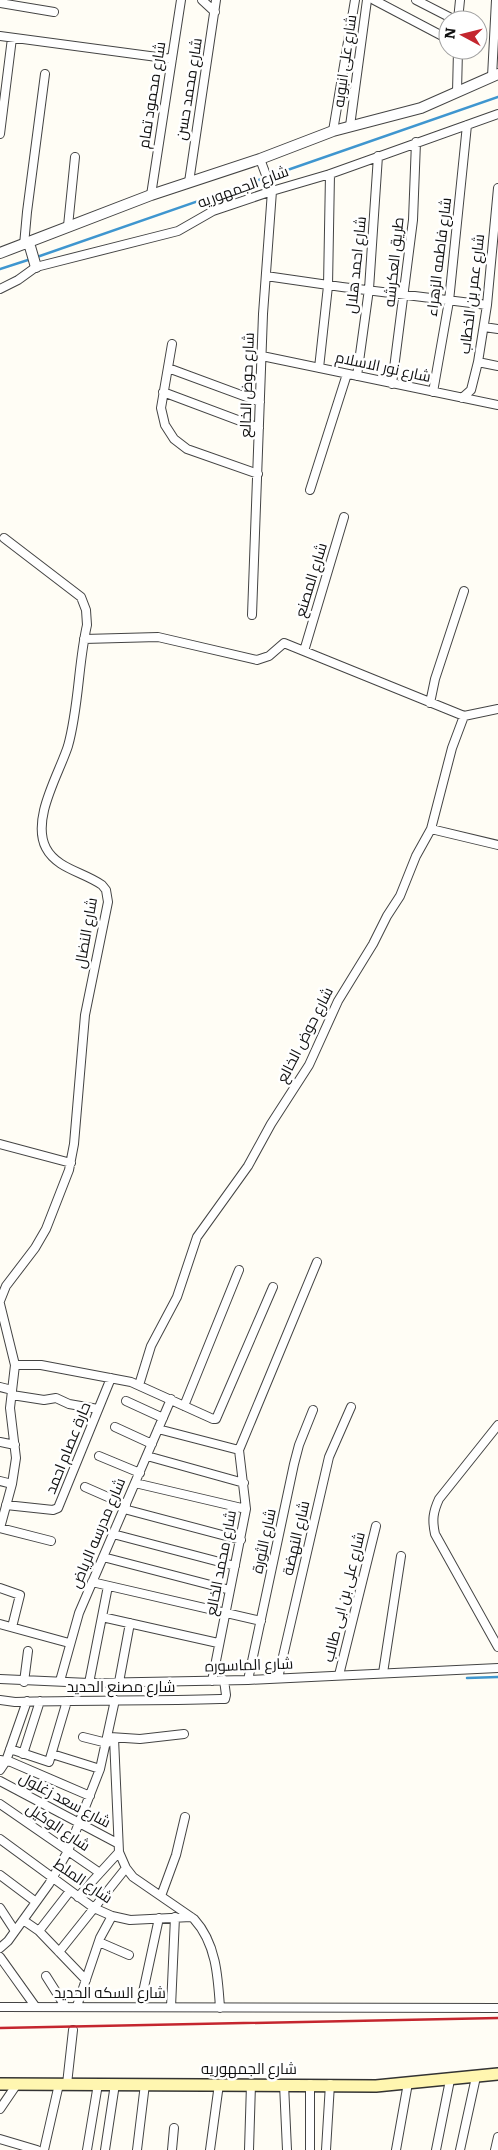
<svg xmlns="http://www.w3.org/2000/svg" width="498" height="2150" viewBox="0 0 498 2150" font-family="Literata,Cairo,serif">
<rect width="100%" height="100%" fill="#fffdf5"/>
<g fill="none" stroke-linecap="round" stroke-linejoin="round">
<path stroke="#3f96cf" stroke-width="2.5" d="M37,257L498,97
M0,269L31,259
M467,1678L498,1677"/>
<defs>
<path id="minor" d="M202,0L215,12
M374,0L448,39
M416,0L455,20
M0,3L54,12
M458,20L460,0
M0,36L172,59
M492,77L496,0
M457,92L458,50
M350,126L367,0
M333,131L355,0
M0,134L12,38
M189,182L216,0
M151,195L181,0
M68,226L75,157
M24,245L27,212L45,74
M266,276L342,287L487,305
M0,289L18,280L36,267L178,231L213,211L272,191L330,174L498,114
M484,327L498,329
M172,344L161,408L165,425L174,439L187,449L258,474
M262,356L498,405
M478,362L498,366
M168,368L260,402
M319,368L328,286L330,174
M357,376L369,289L378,156
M392,384L413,220L416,142
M163,392L259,428
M433,392L449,301L467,125
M462,398L471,390L478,362L487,305L498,188
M310,490L347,374
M252,615L263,314L272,191L260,159
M84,639L158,637L257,660L269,656L284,643L464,716L498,709
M304,651L344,517
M430,703L435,679L464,591
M431,829L498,845
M0,1144L71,1163
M0,1301L6,1286L35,1248L46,1229L69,1170L74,1144L85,1015L108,902L106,890L102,885C84,872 57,869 46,848C31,819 59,774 68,746C79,707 78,664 87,625L86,610L81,597L4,538
M0,1304L15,1365L10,1408L16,1458L12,1484L0,1528
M15,1365H41L131,1382L213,1419H216L273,1287
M139,1385L151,1346L177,1297L197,1237L248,1166L271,1124L309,1065L338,1001L373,944L387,916L400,896L416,856L431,829L452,748L464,716
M0,1387L12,1390
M12,1395L44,1400L56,1398L69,1404L98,1409
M126,1401L163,1418
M184,1406L239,1270
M498,1425L439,1499C433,1512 432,1520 435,1534L498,1647
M115,1427L152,1444
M158,1429L239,1450
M0,1442L15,1445
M99,1456L140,1473
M147,1456L244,1483
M0,1481L12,1484
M135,1483L246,1509
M85,1487L126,1505
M6,1505L53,1510L58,1508L111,1378
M124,1509L241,1540
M0,1528L51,1541
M113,1534L235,1566
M103,1557L230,1590
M92,1582L261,1621
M0,1588L20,1595L12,1627
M102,1617L218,1643
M0,1624L69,1643
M383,1673L401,1556
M339,1675L376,1526
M278,1678L329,1457L351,1407
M0,1679L89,1683L248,1680L498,1668
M248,1680L294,1464L299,1445L313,1410
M60,1681L79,1613L171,1399
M212,1681L246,1509L239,1450L317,1262
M24,1682L28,1651
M119,1682L130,1623
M89,1683L108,1586
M0,1700L15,1702C83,1700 152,1701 220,1699H225L226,1695L224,1680
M83,1737L107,1743
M110,1737L140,1739L184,1734
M114,1738L119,1852L126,1868L133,1877L194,1919C216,1943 218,1976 220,2008
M10,1749L49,1762L67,1701
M23,1754L40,1701
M52,1754L100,1769
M0,1760L11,1762L90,1796
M0,1770L6,1761L27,1701
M0,1781L117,1843
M0,1804L100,1873
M0,1839L94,1908L112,1916L130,1920L191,1917
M0,1875L36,1902
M161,1896L176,1855L185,1817
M78,1897L119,1852
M0,1908L15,1931
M23,1920L39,1931L86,1980
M39,1931L70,1891
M99,1942L129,1955
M0,1948L8,1941L49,1884L68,1851L100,1769L115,1700
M59,1952L126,1868
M0,1957L35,2006
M46,1976L65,2006
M77,2006L100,1938L112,1916
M140,2006L159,1918
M0,2007L498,2008
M171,2007L175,1917
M67,2084L73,2030
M284,2084L287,2150
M0,2109L17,2084
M0,2139L37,2150
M44,2150L59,2084
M87,2150L98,2084
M105,2150L115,2084
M137,2150L145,2084
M172,2150L174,2128
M210,2150L219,2084
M249,2150L251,2084
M310,2150V2084
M326,2150L330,2084
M396,2150L408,2083
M436,2150L450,2080
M460,2150L476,2077
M495,2150L498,2137"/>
<path id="tertiary" d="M29,243L36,267
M0,253L151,195L260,159L333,131L421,108L498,74"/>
<path id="secondary" d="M0,2084L376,2086L498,2074"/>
</defs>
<use href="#minor" stroke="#444" stroke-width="10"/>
<use href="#tertiary" stroke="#444" stroke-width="12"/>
<use href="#secondary" stroke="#333" stroke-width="14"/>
<use href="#minor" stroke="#fff" stroke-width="8"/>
<use href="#tertiary" stroke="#fff" stroke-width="10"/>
<use href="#secondary" stroke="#fff6b0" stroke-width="11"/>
<path stroke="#c4262e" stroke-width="2.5" d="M0,2028L498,2018"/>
</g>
<g text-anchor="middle" stroke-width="5" stroke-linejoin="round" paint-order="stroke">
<g font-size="15" fill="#111" stroke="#fff">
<text transform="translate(345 61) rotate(-82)" y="5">شارع على انبوبه</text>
<text transform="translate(189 89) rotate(-81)" y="5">شارع محمد حسن</text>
<text transform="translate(152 95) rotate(-81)" y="5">شارع محمود تمام</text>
<text transform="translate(243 187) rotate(-20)" y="5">شارع الجمهوريه</text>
<text transform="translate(439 257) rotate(-83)" y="5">شارع فاطمه الزهراء</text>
<text transform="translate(394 262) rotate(-84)" y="5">طريق العكرشه</text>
<text transform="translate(356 265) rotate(-84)" y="5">شارع احمد هلال</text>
<text transform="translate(472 294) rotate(-83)" y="5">شارع عمر بن الخطاب</text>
<text transform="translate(383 367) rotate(12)" y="5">شارع نور الاسلام</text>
<text transform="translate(247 385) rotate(-88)" y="5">شارع حوض الخالع</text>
<text transform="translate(311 580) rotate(-73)" y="5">شارع المصنع</text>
<text transform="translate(86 933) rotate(-80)" y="5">شارع النضال</text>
<text transform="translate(305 1035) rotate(-63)" y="5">شارع حوض الخالع</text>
<text transform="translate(68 1448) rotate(-68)" y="5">حارة عصام احمد</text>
<text transform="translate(98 1533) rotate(-67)" y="5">شارع مدرسه الرياض</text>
<text transform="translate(296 1538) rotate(-77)" y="5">شارع النهضة</text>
<text transform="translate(264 1541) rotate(-78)" y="5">شارع الثورة</text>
<text transform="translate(221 1563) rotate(-79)" y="5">شارع محمد الخالع</text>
<text transform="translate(344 1597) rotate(-76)" y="5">شارع على بن ابى طالب</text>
<text transform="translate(249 1665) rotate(-2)" y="5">شارع الماسوره</text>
<text x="121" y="1692">شارع مصنع الحديد</text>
<text transform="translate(65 1800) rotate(28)" y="5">شارع سعد زغلول</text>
<text transform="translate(58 1827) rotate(34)" y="5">شارع الوكيل</text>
<text transform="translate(83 1881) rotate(34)" y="5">شارع الملط</text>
<text x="110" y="1998">شارع السكه الحديد</text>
<text x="249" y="2074">شارع الجمهوريه</text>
</g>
</g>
<g transform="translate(463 35) rotate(277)"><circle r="24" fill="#ffffff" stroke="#a0a0a0"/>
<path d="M0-4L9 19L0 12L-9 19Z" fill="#c4262e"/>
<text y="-8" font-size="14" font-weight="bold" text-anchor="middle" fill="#111111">N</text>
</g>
</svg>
